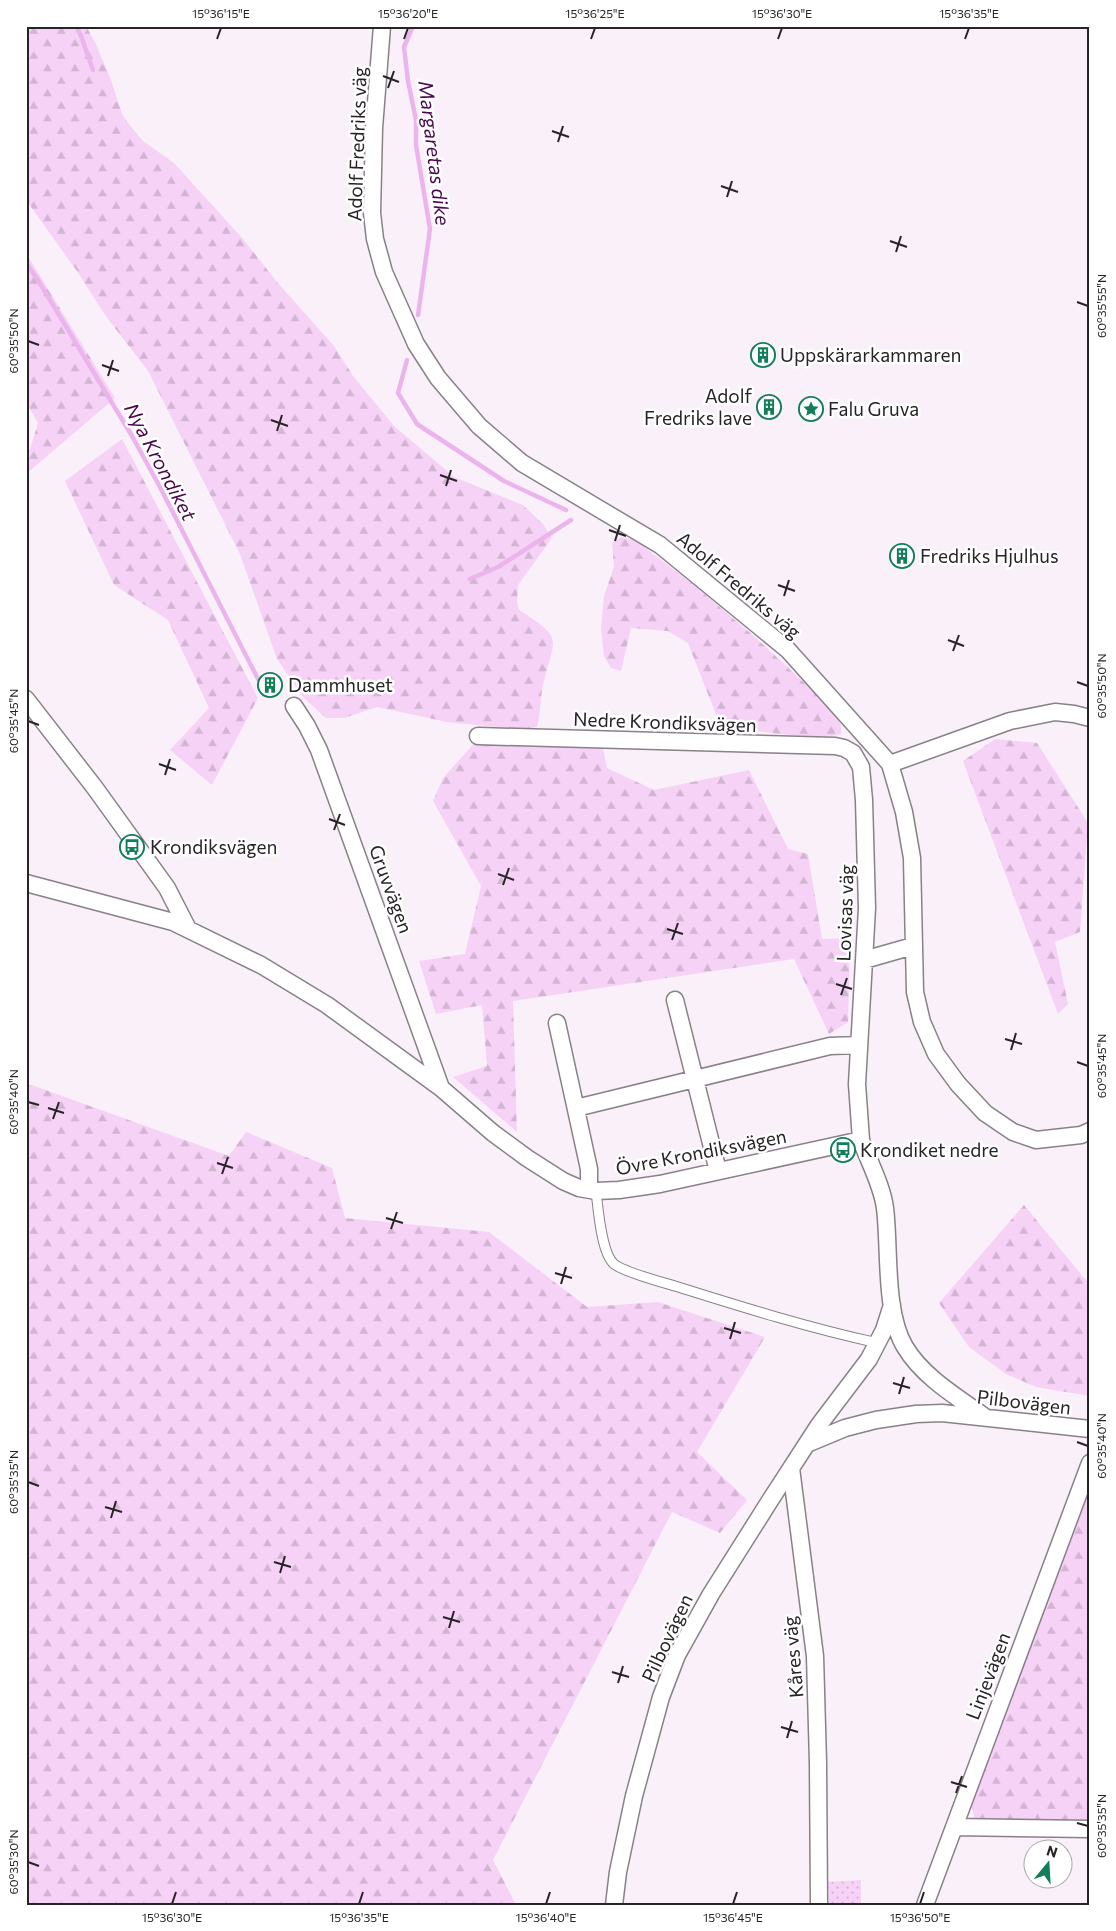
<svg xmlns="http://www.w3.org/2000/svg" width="1116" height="1931" viewBox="0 0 1116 1931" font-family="Commissioner,sans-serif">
<defs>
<pattern id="forest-firs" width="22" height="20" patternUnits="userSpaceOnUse" patternTransform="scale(1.25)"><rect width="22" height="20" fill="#f6d2f6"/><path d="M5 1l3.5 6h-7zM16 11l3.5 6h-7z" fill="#d3b4d3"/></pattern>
<pattern id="park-dots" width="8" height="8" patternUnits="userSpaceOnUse" patternTransform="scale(1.25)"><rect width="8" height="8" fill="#f6d2f6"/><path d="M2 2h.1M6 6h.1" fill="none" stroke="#d3b4d3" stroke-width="1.8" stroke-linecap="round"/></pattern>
</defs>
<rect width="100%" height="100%" fill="#faf0fa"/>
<path fill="url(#forest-firs)" d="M26,26H86L95,42L111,80L122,114L128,123L143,141L174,163L243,239L277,282L334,346L353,376L394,426L454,477L523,505L543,524L552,538L518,585L517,602L519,610C566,640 554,637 543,685C540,699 541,713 537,727L519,729L447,722L377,707L344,718H326L303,697L277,659L240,554L148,371L105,315L79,274L26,200Z
M26,253L115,398L26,474V462L38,423L26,402Z
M122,439L258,698L212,785L170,750L209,708L168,620L114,585L65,481Z
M621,537L635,540L695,586L756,638L810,688L833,712L841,725V734C815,742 751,729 721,727L688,643L668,631L631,628L621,671L611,668L604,656L601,629L604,596L614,567L612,543Z
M479,738L603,748L607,768L654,790L749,770L788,849L808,854L822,939L850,938L848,1022L829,1034L794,959L513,1001L517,1132L453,1077L487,1066L482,1005L436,1014L419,961L465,954L481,886L433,801L443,778Z
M995,739L1037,743L1088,823L1080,932L1055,942L1068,1004L1058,1014L963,761Z
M26,1083L229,1156L246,1132L332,1168L345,1218L489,1232L587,1307L658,1302L765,1337L697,1452L747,1500L720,1533L672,1512L493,1860L516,1905H26Z
M1024,1205L1090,1285V1396L1036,1387L1006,1374L969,1347L939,1303Z
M1090,1480V1820H975L971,1804Z"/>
<path fill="url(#park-dots)" d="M861,1880V1903L829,1904L828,1882Z"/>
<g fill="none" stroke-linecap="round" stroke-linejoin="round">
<path stroke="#ecb4ed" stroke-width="4.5" d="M76,26L81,36L93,70
M413,26L404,47L408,81L416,120V145L430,229L418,315
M26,263L38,280L132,436L161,489L258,679
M407,360L398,393L417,424L504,481L566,510
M470,579L498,567L571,520"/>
<defs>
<path id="service" d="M596,1191C598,1207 601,1253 614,1264C624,1272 661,1282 675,1286C742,1307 809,1328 878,1343"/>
<path id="minor" d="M382,26L374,128L372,213L375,239L384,272L416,344L438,378L479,426L522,463L660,545L788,650L890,764L904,812L912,858L915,992L922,1022L936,1054L958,1084L985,1113L1013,1132L1036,1140L1081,1135L1090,1131
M26,699L95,788L167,888L188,929
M294,706L307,726L319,750L441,1088
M478,736L835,746L844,748L853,753L861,767L864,800L867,908L857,1084L861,1140
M890,764L1010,721L1055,712L1074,714L1090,718
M26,883L173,922L261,965L327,1005L441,1088L493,1133L527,1158L563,1181L579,1188L596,1191L619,1190L660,1184L861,1140C869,1162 882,1185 885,1208C890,1249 884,1312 905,1347C923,1377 957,1397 985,1417
M864,960L913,946
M675,1000L718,1171
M557,1023L589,1169V1189
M576,1108L830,1046L858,1045
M809,1443L845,1428L876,1420L916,1414L942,1413L1090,1429
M791,1468L815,1656L818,1763L819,1905
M954,1827L1090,1829
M614,1905L618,1872L634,1796L661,1697L677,1655L711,1594L771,1499L819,1425L869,1359L884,1330L892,1305
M925,1905L1090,1463"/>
</defs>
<use href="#service" stroke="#898089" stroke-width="11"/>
<use href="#minor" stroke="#898089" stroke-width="19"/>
<use href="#service" stroke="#fff" stroke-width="9"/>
<use href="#minor" stroke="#fff" stroke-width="16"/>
</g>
<path fill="none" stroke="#272327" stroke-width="2" d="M217,39L221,28M404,39L408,28M591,39L595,28M778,39L782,28M965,39L969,28M383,76L399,82M388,88L394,71M552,131L569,137M558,142L563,126M721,186L738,192M727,197L732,181M890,241L907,247M896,252L901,236M1077,302L1088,306M28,341L39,345M102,365L119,371M108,376L113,360M271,420L288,426M277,431L282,415M440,475L457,481M446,486L451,470M609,530L626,536M615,541L620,525M778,585L795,591M784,596L789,580M948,640L964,646M953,651L959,635M1077,682L1088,686M28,721L39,725M159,764L176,770M165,775L170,759M329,819L345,825M334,830L340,814M498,874L514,880M503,885L509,868M667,929L683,934M672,940L678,923M836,984L852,989M841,995L847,978M1005,1039L1022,1044M1011,1050L1016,1033M1077,1062L1088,1066M28,1102L39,1105M48,1108L64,1113M53,1119L59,1102M217,1163L233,1168M222,1174L228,1157M386,1218L403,1223M391,1229L397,1212M555,1273L572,1278M561,1284L566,1267M724,1328L741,1333M730,1339L735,1322M893,1383L910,1388M899,1394L904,1377M1077,1442L1088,1446M28,1482L39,1486M105,1507L122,1512M111,1518L116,1501M274,1562L291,1567M280,1573L285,1556M443,1617L460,1622M449,1628L454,1611M612,1672L629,1677M618,1683L623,1666M781,1727L798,1732M787,1738L792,1721M951,1782L967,1787M956,1793L962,1776M1077,1823L1088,1826M28,1862L39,1866M172,1904L176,1892M359,1904L363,1892M546,1904L550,1892M733,1904L737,1892M920,1904L924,1892"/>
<defs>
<symbol id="building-ring" viewBox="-11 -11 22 22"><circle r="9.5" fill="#fff" stroke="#117e59" stroke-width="1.5"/><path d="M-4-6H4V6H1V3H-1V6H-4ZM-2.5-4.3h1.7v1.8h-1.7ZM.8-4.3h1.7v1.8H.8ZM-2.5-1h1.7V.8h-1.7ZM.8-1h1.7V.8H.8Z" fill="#117e59"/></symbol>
<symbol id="sight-ring" viewBox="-11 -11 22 22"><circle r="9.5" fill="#fff" stroke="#117e59" stroke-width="1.5"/><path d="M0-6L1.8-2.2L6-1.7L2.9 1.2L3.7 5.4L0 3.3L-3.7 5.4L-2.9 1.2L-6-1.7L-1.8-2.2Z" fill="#117e59"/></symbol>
<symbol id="bus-ring" viewBox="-11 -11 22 22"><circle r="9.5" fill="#fff" stroke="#117e59" stroke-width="1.5"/><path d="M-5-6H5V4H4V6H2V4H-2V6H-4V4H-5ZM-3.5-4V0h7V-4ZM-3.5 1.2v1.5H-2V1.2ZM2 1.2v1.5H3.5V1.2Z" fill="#117e59"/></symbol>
</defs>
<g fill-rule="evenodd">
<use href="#building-ring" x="749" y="341" width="28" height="28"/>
<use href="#building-ring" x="755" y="393" width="28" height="28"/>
<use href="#sight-ring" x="797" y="395" width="28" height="28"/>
<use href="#building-ring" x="888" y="542" width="28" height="28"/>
<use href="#building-ring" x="256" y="671" width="28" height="28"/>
<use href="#bus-ring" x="118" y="833" width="28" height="28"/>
<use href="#bus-ring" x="829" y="1136" width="28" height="28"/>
</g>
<g text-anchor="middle" stroke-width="5" stroke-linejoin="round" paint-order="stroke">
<g font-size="19" fill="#272327" stroke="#fff">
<text transform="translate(357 144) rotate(-88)" y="7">Adolf Fredriks väg</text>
<text transform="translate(739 585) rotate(40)" y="7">Adolf Fredriks väg</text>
<text transform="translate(665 722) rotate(2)" y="7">Nedre Krondiksvägen</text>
<text transform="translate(391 889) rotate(70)" y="7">Gruvvägen</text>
<text transform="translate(845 913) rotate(-88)" y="7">Lovisas väg</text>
<text transform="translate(701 1152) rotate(-11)" y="7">Övre Krondiksvägen</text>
<text transform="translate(1024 1402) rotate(7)" y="7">Pilbovägen</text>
<text transform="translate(667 1638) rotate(-65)" y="7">Pilbovägen</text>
<text transform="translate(793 1657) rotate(-95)" y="7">Kåres väg</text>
<text transform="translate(988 1676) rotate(-69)" y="7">Linjevägen</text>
</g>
<g font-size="19" fill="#272327" stroke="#fff" text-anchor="start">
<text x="780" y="362">Uppskärarkammaren</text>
<text x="752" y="403" text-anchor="end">Adolf<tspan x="752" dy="22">Fredriks lave</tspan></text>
<text x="828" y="416">Falu Gruva</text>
<text x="920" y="563">Fredriks Hjulhus</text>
<text x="288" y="692">Dammhuset</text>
<text x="150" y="854">Krondiksvägen</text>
<text x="860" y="1157">Krondiket nedre</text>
</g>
<g font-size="20" font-style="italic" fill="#4b074e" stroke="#fff">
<text transform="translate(434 153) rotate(83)" y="7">Margaretas dike</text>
<text transform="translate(160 462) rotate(62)" y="7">Nya Krondiket</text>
</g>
</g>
<rect width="1116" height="1931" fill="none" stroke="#ffffff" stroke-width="55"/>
<g transform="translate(1048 1864) rotate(18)"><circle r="24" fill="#ffffff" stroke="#a9a7a9"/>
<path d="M0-4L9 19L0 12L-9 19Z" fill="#117e59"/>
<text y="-8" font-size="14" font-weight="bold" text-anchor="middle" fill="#272327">N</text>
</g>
<rect x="28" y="28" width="1060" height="1876" fill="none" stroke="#272327" stroke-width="2"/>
<g font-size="12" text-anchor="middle" fill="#272327">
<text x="221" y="18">15°36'15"E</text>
<text x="408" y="18">15°36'20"E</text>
<text x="595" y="18">15°36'25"E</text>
<text x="782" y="18">15°36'30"E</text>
<text x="969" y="18">15°36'35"E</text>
<text transform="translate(1102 306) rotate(-90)" y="4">60°35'55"N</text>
<text transform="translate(14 341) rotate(-90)" y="4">60°35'50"N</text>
<text transform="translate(1102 686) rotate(-90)" y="4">60°35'50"N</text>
<text transform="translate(14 721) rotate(-90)" y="4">60°35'45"N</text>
<text transform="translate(1102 1066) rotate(-90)" y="4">60°35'45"N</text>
<text transform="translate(14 1102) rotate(-90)" y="4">60°35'40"N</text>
<text transform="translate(1102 1446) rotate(-90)" y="4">60°35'40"N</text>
<text transform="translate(14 1482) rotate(-90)" y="4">60°35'35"N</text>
<text transform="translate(1102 1826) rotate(-90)" y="4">60°35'35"N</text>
<text transform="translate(14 1862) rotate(-90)" y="4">60°35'30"N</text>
<text x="172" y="1922">15°36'30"E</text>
<text x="359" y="1922">15°36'35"E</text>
<text x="546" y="1922">15°36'40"E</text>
<text x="733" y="1922">15°36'45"E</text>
<text x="920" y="1922">15°36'50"E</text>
</g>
</svg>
